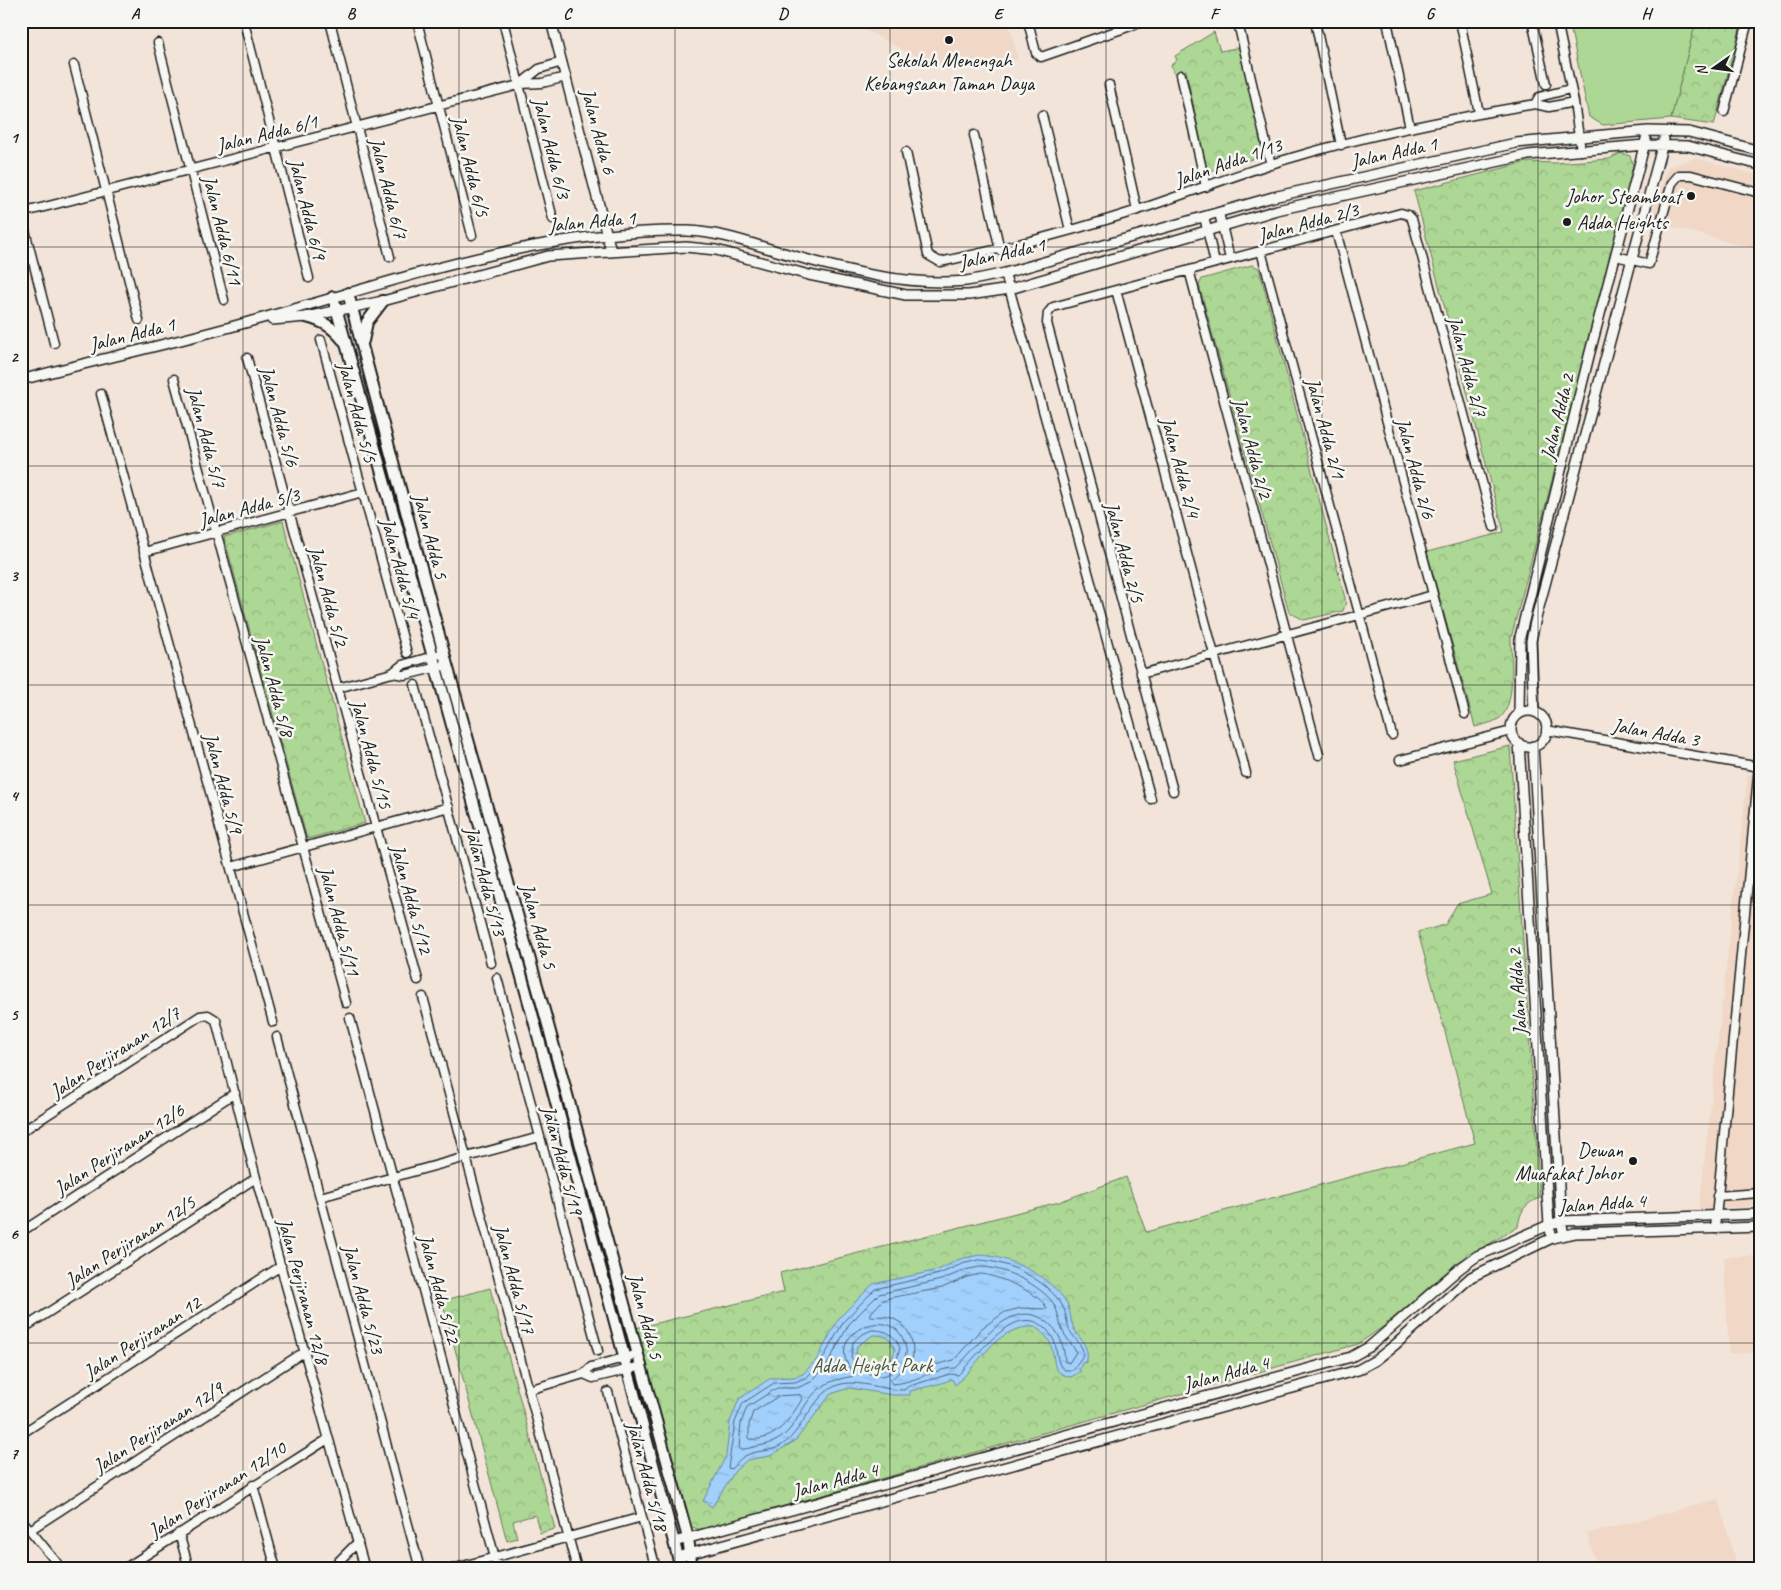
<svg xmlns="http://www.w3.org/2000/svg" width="1781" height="1590" viewBox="0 0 1781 1590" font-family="Caveat,sans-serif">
<defs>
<pattern id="park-crowns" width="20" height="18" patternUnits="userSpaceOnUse" patternTransform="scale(1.25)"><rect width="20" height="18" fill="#add795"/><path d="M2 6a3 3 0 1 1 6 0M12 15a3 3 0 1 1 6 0" fill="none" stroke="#94b880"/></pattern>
<pattern id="water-ripples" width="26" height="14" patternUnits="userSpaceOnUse" patternTransform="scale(1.25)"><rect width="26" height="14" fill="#a1d0fc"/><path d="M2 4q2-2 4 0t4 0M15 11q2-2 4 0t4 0" fill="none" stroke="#8ab2d7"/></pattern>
</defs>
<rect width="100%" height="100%" fill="#f2e4d8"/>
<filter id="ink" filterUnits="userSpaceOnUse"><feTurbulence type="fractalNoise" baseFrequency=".02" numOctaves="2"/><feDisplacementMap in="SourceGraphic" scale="10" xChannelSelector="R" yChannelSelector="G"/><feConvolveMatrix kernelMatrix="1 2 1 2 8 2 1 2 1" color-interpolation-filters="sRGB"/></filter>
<g filter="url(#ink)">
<path fill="#f0d7c6" d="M848,21H1008L1018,59L945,71Z
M1695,158L1760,176V250L1650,221L1668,167Z
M1748,774L1760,776V1206L1699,1210Z
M1760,1256V1352L1729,1354L1724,1257Z
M1719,1499L1737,1569H1598L1587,1534Z"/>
<path fill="#add795" stroke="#647a58" d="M1569,21H1696L1671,119L1603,125L1589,117Z"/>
<path fill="url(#park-crowns)" stroke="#647a58" d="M1696,21H1742L1714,125L1671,119Z
M1214,32L1220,51L1241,47L1266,155L1210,171L1206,167L1186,70L1174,73L1171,65L1177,60L1175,56Z
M1621,153L1630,156L1633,163L1632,173L1511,638C1511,657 1517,710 1497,720C1491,723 1482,725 1475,727L1427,552L1504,532L1414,191L1527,162L1555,163L1609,159Z
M1252,265L1259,268L1346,602L1343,611L1304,620L1289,612L1199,285L1202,279Z
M283,521L365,823L307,839L224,537Z
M1510,746L1540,1198C1525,1203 1520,1211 1518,1227L1458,1262L1384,1326L1358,1344L700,1530L687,1525L636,1328L784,1292L780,1273L1059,1202L1126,1177L1146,1232L1475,1143L1418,932L1445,925L1457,904L1492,894L1453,760Z
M490,1288L555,1529L540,1533L535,1515L513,1521L517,1538L507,1541L442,1301Z"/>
<path fill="url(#water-ripples)" stroke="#6c88a2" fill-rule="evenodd" d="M979,1255C1010,1256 1050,1276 1067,1303C1071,1311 1070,1321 1074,1329C1081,1341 1091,1348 1086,1363L1083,1362L1079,1369L1081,1371L1071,1377C1049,1372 1057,1362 1051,1346C1049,1338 1042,1332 1035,1327C996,1325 981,1363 955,1385L952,1379L942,1383L910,1391V1395H893L849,1388L831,1394L795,1441L770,1456L747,1460L735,1471L712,1507L703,1501L726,1456L730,1422L739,1399L771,1378L794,1377L803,1374L817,1359L839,1318L873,1284L938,1270L960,1259ZM873,1335C886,1335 891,1338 895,1350L889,1368C874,1374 863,1368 856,1355L857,1346Z"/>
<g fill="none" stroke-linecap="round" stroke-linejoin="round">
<path stroke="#516476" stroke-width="1" d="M979,1260C1008,1261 1047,1280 1062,1305C1067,1313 1066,1323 1070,1331C1073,1337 1084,1346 1083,1354C1082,1359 1075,1365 1073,1370H1065L1061,1367C1054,1356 1060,1345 1048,1331C1018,1296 976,1358 958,1375L950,1374L909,1386L904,1390C885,1390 868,1383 850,1383C815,1383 807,1428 782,1445C770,1453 757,1449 745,1456C740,1458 735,1465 731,1469L728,1468L735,1422L743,1403L774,1383L795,1382L807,1377L821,1362L844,1321L875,1289L939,1274L962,1264Z
M980,1267C1003,1267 1034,1282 1050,1299C1059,1309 1058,1320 1063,1332C1067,1339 1072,1344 1076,1352L1069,1363L1065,1361C1064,1346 1060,1331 1046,1321C1011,1296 978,1346 956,1368C938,1367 911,1384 892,1384L890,1380C900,1374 903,1365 906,1354C907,1349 905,1345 903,1339C889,1303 818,1336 855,1374V1376C845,1378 834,1379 825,1385C796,1402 800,1441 758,1446C752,1447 745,1450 739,1449L741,1423L747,1407L777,1388H797L811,1382L827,1365L849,1324L879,1294L941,1280L965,1270Z
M981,1274C996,1275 1043,1294 1047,1309L1021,1308L1005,1312L982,1328L954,1360L912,1371L910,1369C917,1348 912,1323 888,1317C881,1315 874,1318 869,1315L882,1301L889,1298L942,1288L967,1277Z
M872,1330C887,1330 894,1334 900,1348L894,1370C879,1384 859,1371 851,1357L853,1342L861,1335Z
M800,1395L802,1399C790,1419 776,1442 749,1439V1424L753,1412L779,1396Z"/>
<defs>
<path id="minor" d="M330,21L390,257
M417,21L472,235
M503,21L553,219
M1028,21L1036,53L1041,57L1145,21
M1315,21L1341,145
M1387,21L1410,128
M1460,21L1479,113
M1532,21L1546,84
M1557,21L1574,102L1581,151
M244,22L309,278
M1238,23L1271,165
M158,43L224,300
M74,65L139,320
M1181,75L1206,187
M520,84L542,83L566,77
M1109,85L1137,210
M1535,104L1549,107L1574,102
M1535,104L1539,97L1570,89
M1724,112L1748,21
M1042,115L1070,230
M974,135L1000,250
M906,152L928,255L940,262C1007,248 1073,231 1138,210C1189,193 1239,173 1291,158C1370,134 1453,118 1535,104
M21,213L519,85L539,69L562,62
M1219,213L1230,259
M21,215L54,343
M1204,217L1215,263
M1336,231L1465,714
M1261,251L1392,735
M1616,256L1649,264L1672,183L1679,175H1691L1760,193
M1189,270L1319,755
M1005,273L1151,799
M1116,290L1246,773
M321,340L407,653
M247,358L418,980
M174,379L346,1003
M101,394L273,1022
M144,552L363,492
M392,673L405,675L447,665
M1141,674L1433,595
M415,685L491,963
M338,688L392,673L402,665L444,653
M1546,730L1760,767
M1400,760L1511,731
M1173,791L1047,323L1048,313L1053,307L1401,213L1408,215L1412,219L1494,527
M231,867L449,807
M497,978L598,1351
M423,997L577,1569
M350,1018L498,1569
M277,1037L420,1569
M21,1132L200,1016L208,1015L216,1020L256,1178L365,1569
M1717,1196L1760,1193
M320,1197L540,1137
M1715,1228L1759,766
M21,1232L235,1093
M21,1330L256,1178
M584,1374L593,1378L642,1366
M584,1374L591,1367L638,1354
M528,1390L584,1374
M608,1392L656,1569
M21,1434L281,1266
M253,1485L276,1569
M21,1519L62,1569
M30,1530L304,1352
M179,1533L189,1569
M124,1569L328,1439
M331,1569L358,1542
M452,1569L642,1517"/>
<path id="tertiary" d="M551,21L611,251
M272,320L306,317L383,301L548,256L686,247L716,250L809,275L906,295H969L1010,289L1277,210L1528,155L1645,145L1688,146L1760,165
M21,380C98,359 176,343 252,321C393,282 539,229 687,231C723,232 757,246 791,255C847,271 907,286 966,281C979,279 992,276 1005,273L1273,197L1516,143L1648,131L1689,132L1760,151
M1534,711L1531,641L1535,622L1664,139
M1511 729a18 18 0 1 1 36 0a18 18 0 1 1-36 0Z
M1519,713L1520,637L1589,356L1646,139
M1519,743L1549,1225L1552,1238
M1533,746L1561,1221L1564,1235
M674,1542L1351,1357L1369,1347L1459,1269L1477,1256L1549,1225L1561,1221L1760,1214
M678,1557L1358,1370L1376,1360L1396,1344L1471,1277L1552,1238L1575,1233L1760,1227"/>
<path id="secondary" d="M348,293L447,665L545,1014L688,1538L692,1569
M333,297L533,1017L678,1557L683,1569
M306,317C322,321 332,326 343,340
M363,341L367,322L383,301"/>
</defs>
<use href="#minor" stroke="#1c1c1c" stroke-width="11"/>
<use href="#tertiary" stroke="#1c1c1c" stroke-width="12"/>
<use href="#secondary" stroke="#1c1c1c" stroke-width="14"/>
<use href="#minor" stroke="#f6f6f2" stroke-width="8"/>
<use href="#tertiary" stroke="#f6f6f2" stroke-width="9"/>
<use href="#secondary" stroke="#f6f6f2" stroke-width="10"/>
</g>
</g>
<path fill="none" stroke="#1c1c1c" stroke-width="1" stroke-opacity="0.55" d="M243,21V1569M459,21V1569M675,21V1569M890,21V1569M1106,21V1569M1322,21V1569M1538,21V1569M21,247H1760M21,466H1760M21,685H1760M21,905H1760M21,1124H1760M21,1343H1760"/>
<g fill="#1c1c1c" stroke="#f6f6f2" stroke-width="2">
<circle cx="949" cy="40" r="5"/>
<circle cx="1691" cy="196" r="5"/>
<circle cx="1567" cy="222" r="5"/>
<circle cx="1633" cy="1161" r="5"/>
</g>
<g text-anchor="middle" stroke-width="5" stroke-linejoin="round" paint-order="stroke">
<g font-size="20" fill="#1c1c1c" stroke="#f6f6f2" text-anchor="end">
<text x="949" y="67" text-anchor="middle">Sekolah Menengah<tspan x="949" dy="23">Kebangsaan Taman Daya</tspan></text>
<text x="1681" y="203">Johor Steamboat</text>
<text x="1577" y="229" text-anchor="start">Adda Heights</text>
<text x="1623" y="1157">Dewan<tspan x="1623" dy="23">Muafakat Johor</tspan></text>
</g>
<g font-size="20" fill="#1c1c1c" stroke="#f6f6f2">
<text transform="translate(599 131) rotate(75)" y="7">Jalan Adda 6</text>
<text transform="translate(267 133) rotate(-14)" y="7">Jalan Adda 6/1</text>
<text transform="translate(552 148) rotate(76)" y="7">Jalan Adda 6/3</text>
<text transform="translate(1394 152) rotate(-12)" y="7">Jalan Adda 1</text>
<text transform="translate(1228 162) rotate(-19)" y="7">Jalan Adda 1/13</text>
<text transform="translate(471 166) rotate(76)" y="7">Jalan Adda 6/5</text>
<text transform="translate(389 188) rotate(76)" y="7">Jalan Adda 6/7</text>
<text transform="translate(308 209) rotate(76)" y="7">Jalan Adda 6/9</text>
<text transform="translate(592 221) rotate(-5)" y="7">Jalan Adda 1</text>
<text transform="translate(1308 222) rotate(-15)" y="7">Jalan Adda 2/3</text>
<text transform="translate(223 230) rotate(76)" y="7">Jalan Adda 6/11</text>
<text transform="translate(1002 253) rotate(-12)" y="7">Jalan Adda 1</text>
<text transform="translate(132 334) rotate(-14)" y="7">Jalan Adda 1</text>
<text transform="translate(1468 366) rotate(75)" y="7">Jalan Adda 2/7</text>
<text transform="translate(358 412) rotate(75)" y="7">Jalan Adda 5/5</text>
<text transform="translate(280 416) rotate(75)" y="7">Jalan Adda 5/6</text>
<text transform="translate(1557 417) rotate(-76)" y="7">Jalan Adda 2</text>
<text transform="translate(1326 428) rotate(75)" y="7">Jalan Adda 2/1</text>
<text transform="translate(207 437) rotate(75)" y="7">Jalan Adda 5/7</text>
<text transform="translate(1253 448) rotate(75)" y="7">Jalan Adda 2/2</text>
<text transform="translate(1181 467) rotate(75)" y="7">Jalan Adda 2/4</text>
<text transform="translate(1416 468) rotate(75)" y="7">Jalan Adda 2/6</text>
<text transform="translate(249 507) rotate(-15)" y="7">Jalan Adda 5/3</text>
<text transform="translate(431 536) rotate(75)" y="7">Jalan Adda 5</text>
<text transform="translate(1125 552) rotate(75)" y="7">Jalan Adda 2/5</text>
<text transform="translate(401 568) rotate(75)" y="7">Jalan Adda 5/4</text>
<text transform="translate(329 596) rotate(75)" y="7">Jalan Adda 5/2</text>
<text transform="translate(275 686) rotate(75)" y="7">Jalan Adda 5/8</text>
<text transform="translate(1656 732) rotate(10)" y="7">Jalan Adda 3</text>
<text transform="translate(372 754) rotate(75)" y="7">Jalan Adda 5/15</text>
<text transform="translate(224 783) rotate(75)" y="7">Jalan Adda 5/9</text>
<text transform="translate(486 881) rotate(75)" y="7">Jalan Adda 5/13</text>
<text transform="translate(412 899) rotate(75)" y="7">Jalan Adda 5/12</text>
<text transform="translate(340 921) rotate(75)" y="7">Jalan Adda 5/11</text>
<text transform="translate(539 926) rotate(74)" y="7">Jalan Adda 5</text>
<text transform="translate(1517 992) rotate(-94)" y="7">Jalan Adda 2</text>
<text transform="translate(115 1052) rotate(-33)" y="7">Jalan Perjiranan 12/7</text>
<text transform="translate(119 1149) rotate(-33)" y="7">Jalan Perjiranan 12/6</text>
<text transform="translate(563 1160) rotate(75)" y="7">Jalan Adda 5/19</text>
<text transform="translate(1602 1203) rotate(-4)" y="7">Jalan Adda 4</text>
<text transform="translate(130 1241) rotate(-33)" y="7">Jalan Perjiranan 12/5</text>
<text transform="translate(515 1279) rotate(75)" y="7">Jalan Adda 5/17</text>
<text transform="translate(440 1289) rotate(75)" y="7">Jalan Adda 5/22</text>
<text transform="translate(304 1291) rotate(75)" y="7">Jalan Perjiranan 12/8</text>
<text transform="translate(364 1299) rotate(75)" y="7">Jalan Adda 5/23</text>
<text transform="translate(646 1316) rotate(75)" y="7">Jalan Adda 5</text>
<text transform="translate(142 1337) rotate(-33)" y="7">Jalan Perjiranan 12</text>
<text transform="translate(1226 1373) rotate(-15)" y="7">Jalan Adda 4</text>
<text transform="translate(158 1427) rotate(-33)" y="7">Jalan Perjiranan 12/9</text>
<text transform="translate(648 1476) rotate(75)" y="7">Jalan Adda 5/18</text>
<text transform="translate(835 1480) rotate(-15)" y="7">Jalan Adda 4</text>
<text transform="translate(217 1489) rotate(-33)" y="7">Jalan Perjiranan 12/10</text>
</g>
<g font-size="20" fill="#485440" stroke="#f6f6f2">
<text x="872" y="1372">Adda Height Park</text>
</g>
</g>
<rect width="1781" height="1590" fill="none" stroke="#f6f6f2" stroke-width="55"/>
<g transform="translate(1714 68) rotate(256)" stroke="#f6f6f2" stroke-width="4" paint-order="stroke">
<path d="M0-4L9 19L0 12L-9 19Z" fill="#1c1c1c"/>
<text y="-8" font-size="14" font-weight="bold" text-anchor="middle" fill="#1c1c1c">N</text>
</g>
<rect x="28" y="28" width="1726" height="1534" fill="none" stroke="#1c1c1c" stroke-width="2"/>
<g font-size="16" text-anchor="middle" font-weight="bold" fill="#1c1c1c">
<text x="135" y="19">A</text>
<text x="351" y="19">B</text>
<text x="567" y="19">C</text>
<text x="783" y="19">D</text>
<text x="998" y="19">E</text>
<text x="1214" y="19">F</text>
<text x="1430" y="19">G</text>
<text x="1646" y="19">H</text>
<text x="14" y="143">1</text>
<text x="14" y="362">2</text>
<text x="14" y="581">3</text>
<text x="14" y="801">4</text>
<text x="14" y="1020">5</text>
<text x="14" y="1239">6</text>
<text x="14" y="1459">7</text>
</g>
</svg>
